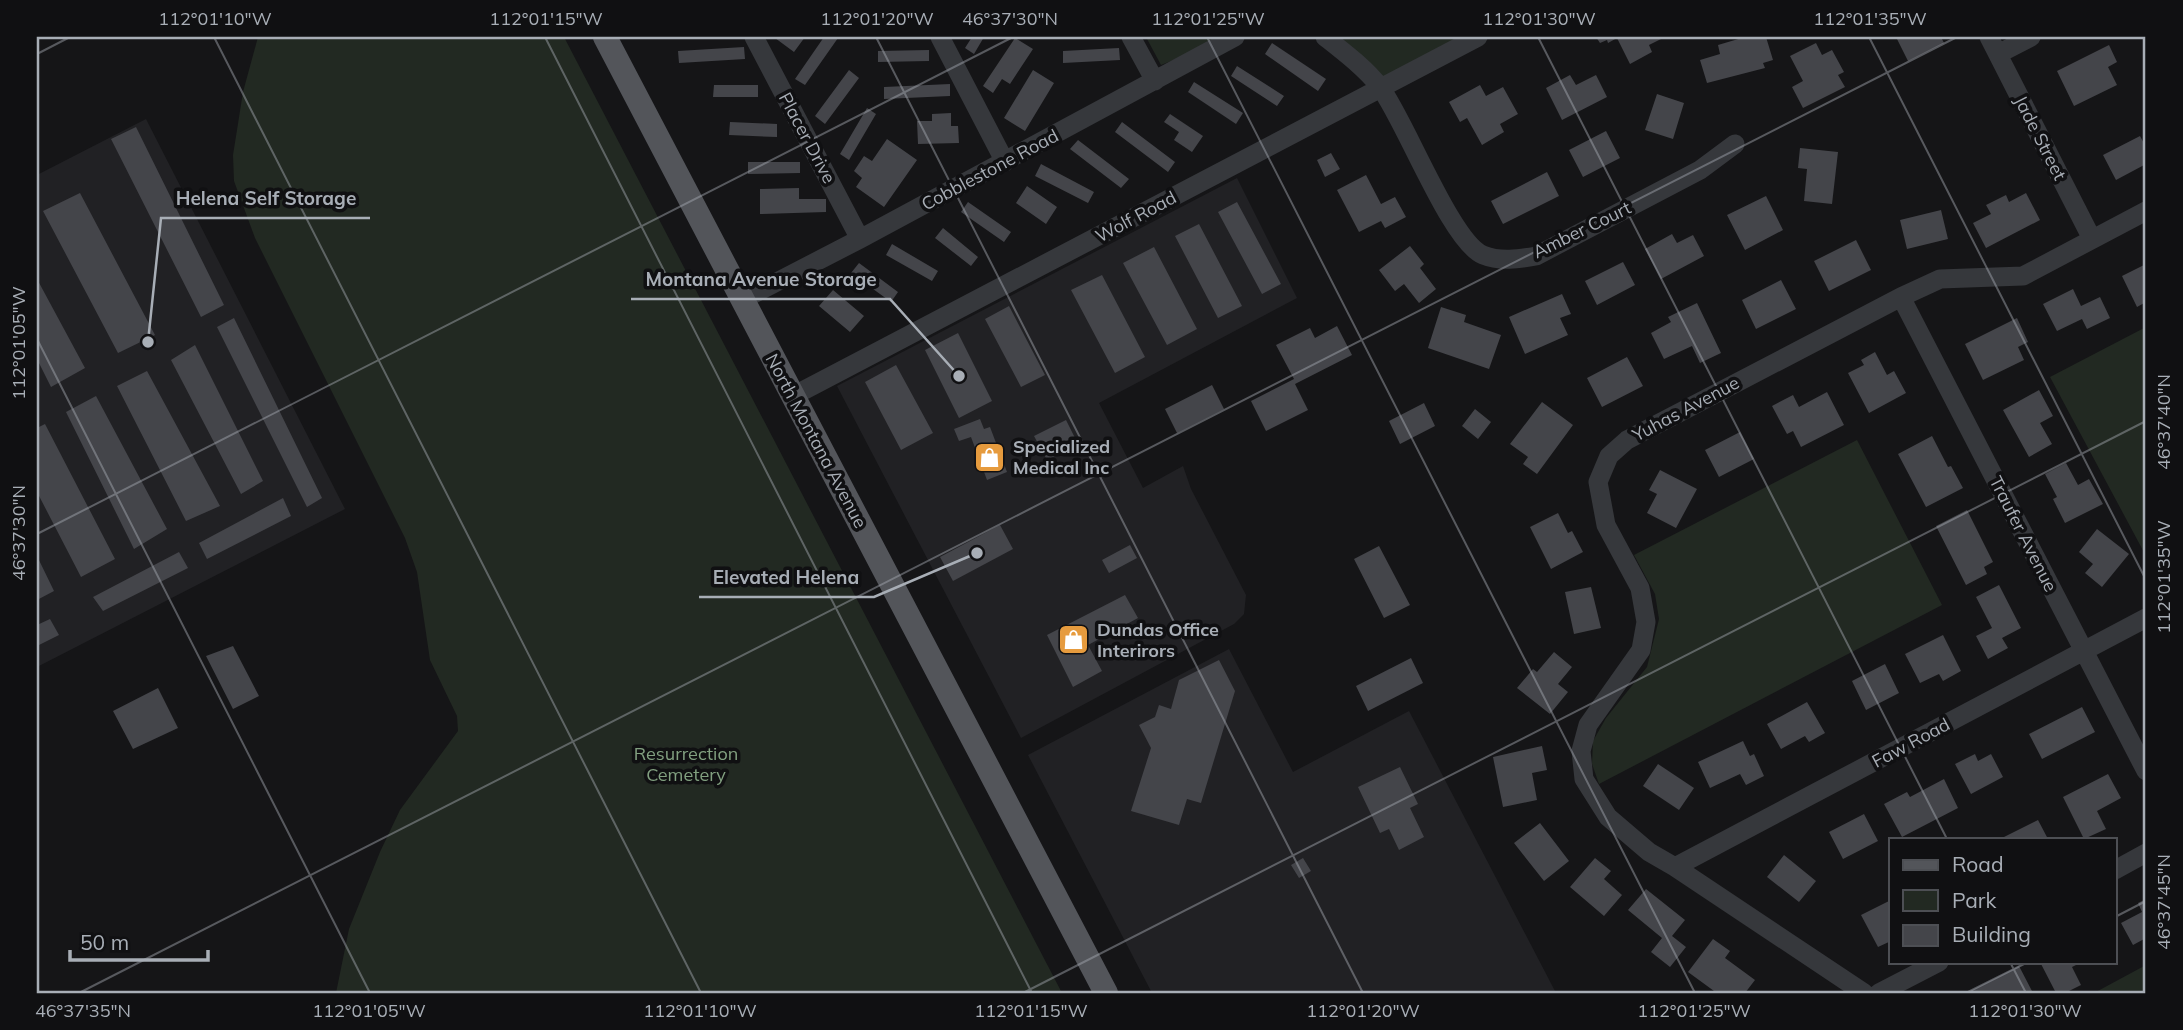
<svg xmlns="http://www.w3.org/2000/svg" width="2183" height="1030" viewBox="0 0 2183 1030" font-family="Mulish,sans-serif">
<rect width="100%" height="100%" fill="#151517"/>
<path fill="#212124" d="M146,119L345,509L37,667V175Z
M1237,178L1297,298L1099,403L1143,488L1183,466L1191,489L1246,595L1244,614L1234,624L1021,738L837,386Z
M1229,649L1293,772L1409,711L1556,993H1152L1028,755Z"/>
<path fill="#222922" d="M258,37H564L1062,993H336L349,929L380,852L400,810L458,731L457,716L430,660L417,572L405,538L255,238L234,181L233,155L237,130L243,92Z
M1146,37H1231L1161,65Z
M1325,37H1483L1381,88Z
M2146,327V556L2050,377Z
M1857,440L1942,605L1599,784L1592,764L1593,741L1606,718L1647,667L1659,619L1655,594L1634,555Z
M2146,965V993H2094Z"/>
<path fill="#44454a" d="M776,37H805L794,52L775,38Z
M824,37L838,38L805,85L795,79Z
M972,37H984L974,54L965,48Z
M1596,37H1665L1649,45L1652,52L1630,64L1617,38L1608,43L1607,40L1600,43Z
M1745,37H1766L1773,60L1763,63L1765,68L1707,83L1700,60L1720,54L1718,45Z
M1896,37H1941L1944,43L1908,61Z
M1015,38L1033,49L1010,84L1002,79L993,93L983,86Z
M1272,43L1326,79L1318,91L1265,54Z
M1816,43L1822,55L1832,50L1844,72L1838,75L1845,87L1803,108L1792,87L1803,81L1790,56Z
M2109,45L2117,62L2108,67L2117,85L2074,106L2057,71Z
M744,47L745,59L679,63L678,51Z
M1119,48L1120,60L1063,63V51Z
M929,50V61L878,62V51Z
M1237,66L1284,96L1277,106L1231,76Z
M849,70L859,78L825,124L815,116Z
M1033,70L1054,83L1025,131L1004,118Z
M1570,75L1576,85L1596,75L1607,97L1562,120L1546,88Z
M1194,82L1243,113L1236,124L1188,92Z
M950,84V96L884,99V87Z
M714,85H758V97H713Z
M1480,85L1486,96L1503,87L1518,114L1500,124L1504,132L1482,145L1467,118L1460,122L1449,102Z
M1657,94L1684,103L1673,139L1645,130Z
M867,108L876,114L849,160L840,154Z
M951,113V126H958L959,143L918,144L917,121H932V114Z
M1170,114L1203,136L1192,152L1174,140L1179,132L1164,122Z
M730,122L777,124V137L729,135Z
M1122,122L1175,162L1168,172L1115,132Z
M136,127L224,305L201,317L111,139Z
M1606,131L1620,158L1583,177L1569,150Z
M2140,136L2146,147V164L2116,180L2103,155Z
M887,139L917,160L884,207L856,187L862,178L854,171L864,156L872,161Z
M1078,140L1129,179L1121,188L1070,149Z
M1800,148L1838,152L1832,204L1804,201L1807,169L1798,168Z
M1331,153L1340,169L1325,177L1317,160Z
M748,162H800V173L748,174Z
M1041,164L1094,192L1088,203L1035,176Z
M1547,172L1559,196L1503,224L1491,201Z
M1366,175L1381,204L1395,197L1406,217L1385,228L1381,221L1359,232L1337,190Z
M1027,186L1057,207L1046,224L1016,203Z
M799,188V199H826V212L760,214V189Z
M80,193L155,335L118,353L43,211Z
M2026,193L2040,220L1986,248L1973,223L1991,214L1986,205L2006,195L2009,202Z
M1766,196L1783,230L1745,250L1727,215Z
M968,202L1011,232L1004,242L961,212Z
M1237,202L1281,284L1262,294L1218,212Z
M1941,210L1948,239L1907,249L1900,220Z
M1199,224L1242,306L1218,318L1175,236Z
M943,228L978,257L971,266L935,238Z
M1672,234L1677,243L1693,235L1704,256L1661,279L1645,249Z
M1856,240L1871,270L1829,291L1814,261Z
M892,244L938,271L932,281L886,255Z
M1410,246L1424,264L1420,268L1436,289L1419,303L1404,284L1395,291L1379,270Z
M1154,247L1197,329L1167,345L1123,263Z
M1623,262L1635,285L1597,305L1585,281Z
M859,263L898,292L891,302L851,273Z
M2146,264V302L2137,307L2122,276Z
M1102,275L1145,357L1115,373L1071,290Z
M37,279L85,368L51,387L37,359Z
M1781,280L1796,309L1756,329L1742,300Z
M2073,289L2081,306L2100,297L2110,318L2087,329L2082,319L2057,331L2043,304Z
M833,290L864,316L850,332L819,306Z
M1562,294L1571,314L1560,318L1568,335L1525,354L1509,317Z
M1697,303L1721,353L1700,363L1692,346L1664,359L1651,333L1671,322L1668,317Z
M1009,306L1045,375L1021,387L985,319Z
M1441,307L1466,315L1464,322L1501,335L1489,369L1428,348Z
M234,318L322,498L307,507L217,327Z
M2017,318L2028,342L2018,347L2024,360L1983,380L1965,344Z
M1337,326L1352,355L1295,384L1308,410L1266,431L1251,401L1294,379L1276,345L1310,328L1315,338Z
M958,333L992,401L959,418L925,350Z
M195,345L263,481L241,494L171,360Z
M1875,352L1887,375L1894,371L1906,393L1869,413L1848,373L1864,365L1861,360Z
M1627,357L1643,386L1602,407L1587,378Z
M896,365L933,433L901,450L865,382Z
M147,371L220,506L186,521L117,386Z
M1212,385L1224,409L1177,433L1165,409Z
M2039,390L2053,416L2040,423L2052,444L2029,457L2003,410Z
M1827,392L1844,425L1801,447L1793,431L1787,434L1772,406L1793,395L1799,407Z
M96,396L167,529L134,549L66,412Z
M1542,402L1573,425L1537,474L1523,464L1528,457L1510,444Z
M1424,403L1435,426L1400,444L1389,421Z
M1475,409L1491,422L1478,439L1462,426Z
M980,419L984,429L990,427L1007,472L987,480L971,437L959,441L954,429Z
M1066,420L1078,444L1047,460L1034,436Z
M45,424L115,559L81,577L37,492V428Z
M1740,432L1754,459L1719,477L1705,450Z
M1932,436L1948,467L1951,466L1963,488L1926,507L1898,454Z
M2066,463L2078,485L2089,479L2103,504L2065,523L2053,499L2057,497L2045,474Z
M1660,470L1697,489L1676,528L1647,513L1657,494L1649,490Z
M283,498L291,516L207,559L199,543Z
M1967,510L1993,562L1984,567L1987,574L1966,585L1936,526Z
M1558,513L1568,533L1572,531L1583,552L1551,569L1530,527Z
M1000,525L1013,549L953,581L940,557Z
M2097,529L2129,554L2102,587L2085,573L2093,564L2079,552Z
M1130,545L1137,558L1109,573L1102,560Z
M1379,546L1410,605L1384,618L1354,559Z
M179,552L188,568L103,611L93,597Z
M37,556L54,591L37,600Z
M1999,585L2021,628L2002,638L2008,648L1988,659L1976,636L1992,628L1976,597Z
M1591,587L1601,628L1574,634L1565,592Z
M1125,595L1138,618L1088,645L1102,671L1073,687L1047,635Z
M50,619L59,635L37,646V625Z
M1943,635L1961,671L1943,681L1939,674L1920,683L1905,654Z
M233,646L259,696L233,709L206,656Z
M1554,652L1572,667L1558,684L1568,692L1550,714L1517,688L1533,669L1537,672Z
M1411,658L1423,683L1368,711L1356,686Z
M1219,660L1235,691L1201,803L1187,799L1179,825L1131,811L1151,748L1139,725L1155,717L1159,705L1171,709L1179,680Z
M1885,664L1899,693L1866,710L1852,681Z
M158,688L178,728L133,749L113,711Z
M1807,702L1825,733L1809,742L1805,736L1781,749L1767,724Z
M2082,707L2095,732L2042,759L2029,734Z
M1743,741L1750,756L1754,754L1764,776L1746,785L1740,774L1710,788L1698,762Z
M1542,746L1547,770L1532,773L1537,800L1503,807L1493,757Z
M1975,754L1978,761L1991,754L2003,777L1971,794L1955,764Z
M1658,764L1694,788L1679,810L1643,786Z
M1400,767L1418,804L1410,808L1424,837L1399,850L1389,829L1380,833L1358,787Z
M2108,774L2121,798L2097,811L2106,829L2084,839L2063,797Z
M1944,779L1958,808L1902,837L1884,804L1907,792L1910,797Z
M1864,814L1878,841L1843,859L1829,832Z
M2038,820L2048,839H2000Z
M1540,823L1569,861L1544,881L1514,843Z
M1784,855L1816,881L1799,902L1767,877Z
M1303,858L1311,871L1299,878L1291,865Z
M1595,858L1611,871L1604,879L1622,895L1604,916L1570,887Z
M1646,889L1685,920L1672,936L1686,947L1670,967L1651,952L1662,938L1628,910Z
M2146,899V938L2133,945L2121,923L2142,912L2138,903Z
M1891,900V941L1878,947L1861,915Z
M1713,939L1730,951L1725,958L1755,980L1745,993L1714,991L1688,972Z
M2040,962H2082L2072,967L2081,985L2065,993H2056Z
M2019,966L2033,993H1966Z"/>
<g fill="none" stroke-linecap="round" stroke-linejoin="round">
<path stroke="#36383c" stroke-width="19" d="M754,37L860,239
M940,37L1005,162
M1131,37L1155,81
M1325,37C1344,52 1365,68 1380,87C1405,120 1451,242 1483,255C1500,262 1519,259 1536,256L1700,170L1735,144
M1989,37L2092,239
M1998,54L2031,37
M1901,297L2146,771
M742,300L860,239L1235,37
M793,396L1478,37
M1675,867L2146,618
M2115,870L2146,853
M1864,993L1675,867L1649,852L1608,817L1584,779L1581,751L1588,725L1641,650L1646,622L1640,588L1606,525L1598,482L1609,456L1627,440L1901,297L1940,279L2023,276L2146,211
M1879,993L1939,962"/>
<path stroke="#53555a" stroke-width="24" d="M605,37L1106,993"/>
</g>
<path fill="none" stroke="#a8aeb6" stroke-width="2" stroke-opacity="0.45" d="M214,37L701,993M545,37L1032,993M876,37L1363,993M1207,37L1695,993M1538,37L1947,839M1869,37L2146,580M37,54L70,37M37,339L370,993M37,534L1013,37M2115,917L2146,901M2010,962L2026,993M37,989L39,993M79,993L1957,37M1023,993L2146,421M1966,993L2028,962"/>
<defs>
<symbol id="shop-square" viewBox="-11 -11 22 22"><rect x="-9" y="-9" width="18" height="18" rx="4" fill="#e69b3e" stroke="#101012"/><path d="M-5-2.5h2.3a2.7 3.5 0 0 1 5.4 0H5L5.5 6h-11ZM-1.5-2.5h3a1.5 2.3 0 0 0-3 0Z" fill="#fff"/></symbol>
</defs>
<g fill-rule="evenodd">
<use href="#shop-square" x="972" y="440" width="35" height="35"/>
<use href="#shop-square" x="1056" y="622" width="35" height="35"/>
</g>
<g text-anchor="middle" stroke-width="7" stroke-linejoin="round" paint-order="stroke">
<g font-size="18" fill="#a8aeb6" stroke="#101012">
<text transform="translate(807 138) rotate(62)" y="6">Placer Drive</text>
<text transform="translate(2040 138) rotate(63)" y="6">Jade Street</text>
<text transform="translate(990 170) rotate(-28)" y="6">Cobblestone Road</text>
<text transform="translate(1136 217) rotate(-28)" y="6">Wolf Road</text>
<text transform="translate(1582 230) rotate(-26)" y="6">Amber Court</text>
<text transform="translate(1686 409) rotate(-28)" y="6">Yuhas Avenue</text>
<text transform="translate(816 441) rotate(62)" y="6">North Montana Avenue</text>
<text transform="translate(2023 534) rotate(63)" y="6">Traufer Avenue</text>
<text transform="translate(1911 743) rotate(-28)" y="6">Faw Road</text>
</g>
<g font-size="18" font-weight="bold" fill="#a8aeb6" stroke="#101012" text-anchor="start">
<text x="1013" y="453">Specialized<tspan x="1013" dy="21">Medical Inc</tspan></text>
<text x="1097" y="636">Dundas Office<tspan x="1097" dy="21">Interirors</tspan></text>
</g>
<g font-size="18" fill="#82a080" stroke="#101012">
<text x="686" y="760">Resurrection<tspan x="686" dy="21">Cemetery</tspan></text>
</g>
</g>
<path fill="none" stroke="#a8aeb6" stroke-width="2.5" d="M148 342L161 218H370M959 376L890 299H631M977 553L874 597H699"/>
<g fill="#a8aeb6" stroke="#101012" stroke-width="2.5">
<circle cx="148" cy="342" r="7"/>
<circle cx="959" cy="376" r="7"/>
<circle cx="977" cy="553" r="7"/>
</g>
<g font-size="19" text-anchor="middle" font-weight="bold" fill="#a8aeb6" stroke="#101012" stroke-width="7" stroke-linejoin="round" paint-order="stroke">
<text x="266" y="205">Helena Self Storage</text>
<text x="761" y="286">Montana Avenue Storage</text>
<text x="786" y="584">Elevated Helena</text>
</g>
<rect width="2183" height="1030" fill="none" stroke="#101012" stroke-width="77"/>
<rect x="1889" y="838" width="228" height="126" fill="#101012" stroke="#4d4f54" stroke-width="2"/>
<rect x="1903" y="860" width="35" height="10" fill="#53555a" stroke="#4d4f54" stroke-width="2"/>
<text x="1952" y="872" font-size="21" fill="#a8aeb6">Road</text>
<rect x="1903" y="890" width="35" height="21" fill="#222922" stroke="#4d4f54" stroke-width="2"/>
<text x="1952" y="908" font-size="21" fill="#a8aeb6">Park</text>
<rect x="1903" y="925" width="35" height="21" fill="#44454a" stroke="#4d4f54" stroke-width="2"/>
<text x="1952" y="942" font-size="21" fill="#a8aeb6">Building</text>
<path d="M70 950v10h138v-10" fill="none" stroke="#a8aeb6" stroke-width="3.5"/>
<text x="80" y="950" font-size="21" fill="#a8aeb6" stroke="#101012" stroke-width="5" paint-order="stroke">50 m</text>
<rect x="38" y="38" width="2106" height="954" fill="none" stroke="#a8aeb6" stroke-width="2.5"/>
<g font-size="18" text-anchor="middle" fill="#a8aeb6">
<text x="215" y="25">112°01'10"W</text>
<text x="546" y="25">112°01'15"W</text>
<text x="877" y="25">112°01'20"W</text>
<text x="1010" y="25">46°37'30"N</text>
<text x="1208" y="25">112°01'25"W</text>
<text x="1539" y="25">112°01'30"W</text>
<text x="1870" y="25">112°01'35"W</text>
<text transform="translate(19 343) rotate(-90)" y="6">112°01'05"W</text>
<text transform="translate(2164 422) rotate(-90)" y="6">46°37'40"N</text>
<text transform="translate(19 533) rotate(-90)" y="6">46°37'30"N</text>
<text transform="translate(2164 577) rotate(-90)" y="6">112°01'35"W</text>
<text transform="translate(2164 902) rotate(-90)" y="6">46°37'45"N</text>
<text x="83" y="1017">46°37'35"N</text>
<text x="369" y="1017">112°01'05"W</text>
<text x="700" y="1017">112°01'10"W</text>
<text x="1031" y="1017">112°01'15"W</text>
<text x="1363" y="1017">112°01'20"W</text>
<text x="1694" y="1017">112°01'25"W</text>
<text x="2025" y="1017">112°01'30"W</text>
</g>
</svg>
